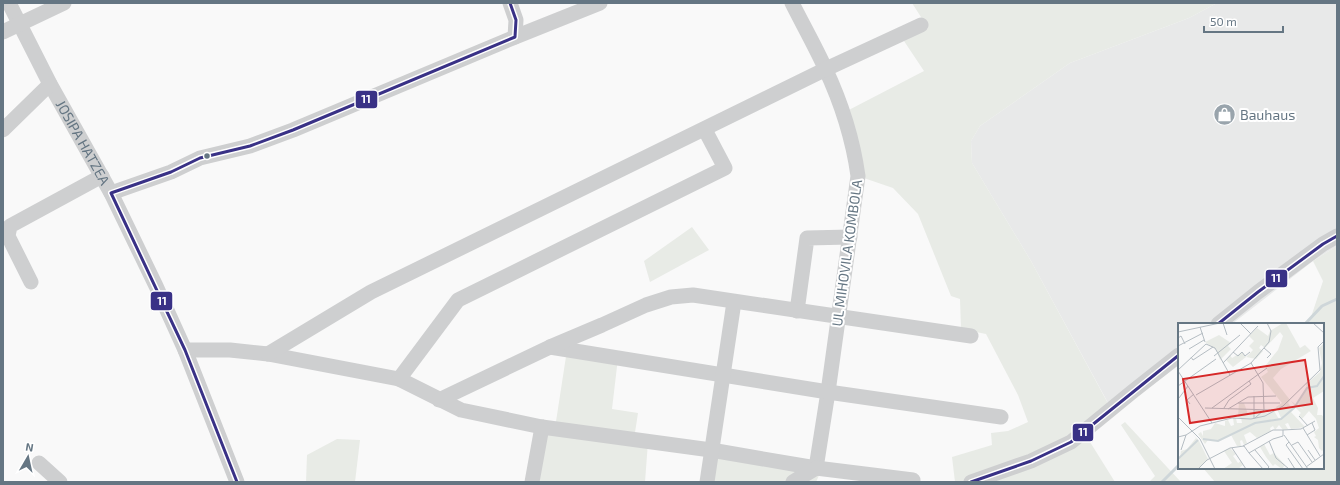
<svg xmlns="http://www.w3.org/2000/svg" width="1340" height="485" viewBox="0 0 1340 485" font-family="'Exo 2',sans-serif">
<rect width="100%" height="100%" fill="#f9f9f9"/>
<path fill="#e8e9e9" d="M1217,3H1337V246L1313,261L1232,324H1179V365L1114,414L1031,261L972,163L971,141L980,126L1070,63L1189,18Z"/>
<path fill="#e8ebe6" d="M912,3H1217L1189,18L1070,63L980,126L971,141L972,163L1031,261L1111,409L1085,430L1090,442L1115,482H955L952,457L992,445L991,433L1008,431L1028,422L1018,395L986,334L961,329L960,299L951,296L918,214L893,188L858,176L843,113L924,71L904,41L928,28Z
M692,227L709,250L650,282L644,261Z
M1337,246V482H1215L1203,468H1323V324H1305L1311,317L1323,281L1313,261Z
M567,350L618,358L612,409L638,413L634,439L648,442L645,482H532L542,427L555,428Z
M1125,422L1181,482H1149L1155,476L1121,425Z
M337,439L360,440L355,482H306L307,455Z
M711,450L821,471L816,482H707Z"/>
<g fill="none" stroke-linecap="round" stroke-linejoin="round">
<path stroke="#ced6d9" stroke-width="3" d="M1305,324L1322,306L1337,299
M1162,482L1179,465"/>
<g stroke="#cecfd0" stroke-width="15">
<path id="s1" d="M9,3L50,84L111,193L156,286L185,350L237,482"/>
<path d="M510,3L516,20L515,37"/>
<path d="M792,3C803,25 815,46 825,68C841,102 853,140 858,176L828,392L816,468"/>
<path d="M3,32L64,3"/>
<path d="M3,130L50,84"/>
<path d="M111,193L171,172L200,158L250,146L293,130L515,37L600,3"/>
<path d="M31,282L8,236L10,226L102,176"/>
<path d="M797,311L807,238L850,237"/>
<path d="M1218,324L1258,292L1323,244L1337,236"/>
<path d="M550,347L828,392L1001,417"/>
<path d="M185,350H230L268,354L399,379L461,410L542,427L711,450L816,468L913,480"/>
<path d="M268,354L371,292L826,69L921,25"/>
<path d="M399,379L458,300L725,168L705,130"/>
<path d="M439,400L550,347L602,325L646,305L671,297L693,295L971,336"/>
<path d="M39,463L60,482"/>
<path d="M532,482L542,427"/>
<path d="M707,482L734,302"/>
<path d="M793,482L816,468"/>
<path d="M971,482L1031,461L1071,442L1132,392L1179,355"/>
</g>
<defs>
<path id="bus-1" d="M1218,324L1258,292L1323,244L1337,236
M237,482L185,350L111,193L171,172L200,158L250,146L293,130L515,37L516,20L510,3
M971,482L1031,461L1071,442L1179,355"/>
</defs>
<use href="#bus-1" stroke="#fff" stroke-width="6"/>
<use href="#bus-1" stroke="#393186" stroke-width="3"/>
</g>
<defs>
<symbol id="shop-disc" viewBox="-11 -11 22 22"><circle r="9.5" fill="#99a4ac" stroke="#fff"/><path d="M-5-2.5h2.3a2.7 3.5 0 0 1 5.4 0H5L5.5 6h-11ZM-1.5-2.5h3a1.5 2.3 0 0 0-3 0Z" fill="#fff"/></symbol>
</defs>
<g fill-rule="evenodd">
<use href="#shop-disc" x="1212" y="102" width="25" height="25"/>
</g>
<circle fill="#657683" stroke="#fff" stroke-width="1.5" cx="207" cy="156" r="3.5"/>
<g text-anchor="middle" stroke-width="4" stroke-linejoin="round" paint-order="stroke">
<g font-size="14" fill="#657683" stroke="#fff" text-anchor="start">
<text x="1240" y="120">Bauhaus</text>
</g>
<g font-size="14" fill="#657683" stroke="#fff">
<text dy="5" stroke="none"><textPath href="#s1" startOffset="158">JOSIPA HATZEA</textPath></text>
<text transform="translate(847 253) rotate(-82)" y="5">UL MIHOVILA KOMBOLA</text>
</g>
</g>
<g transform="translate(1178 323)">
<rect width="146" height="146" fill="#f9f9f9"/>
<path d="M105,0H108L122,25L127,22L133,28L103,46L95,55L112,77L110,80L114,85L117,83L113,78L126,87L120,81L129,66L128,61L142,49L144,40L141,25L146,20V68L135,75L140,85L139,92H144L146,95V126L144,128L141,125L140,117L136,114L138,113L136,109L141,105L138,96L131,88L124,96L121,92L123,90L117,84L113,89L127,104L113,106L110,100L107,101L110,106L105,107L101,102L97,107L95,103L92,105L93,108L79,115L72,109L66,112L69,120L66,122L64,117L62,118L63,123H59L53,112L40,118L30,117L27,121L20,111L23,109L25,113V108L33,106L37,100L47,103V98L50,97L53,103L56,102L55,95H58L59,100H64L63,95L60,94L61,80H66L70,91H76V87H86L87,90L96,88L101,96L103,95L98,84L104,80L83,54L90,49L87,43L100,27L105,13L102,9L87,25L83,22L81,25L85,28L78,36L68,34L55,44L48,37L52,32L54,35L64,29L68,34L75,27L71,23L76,18L71,13L79,5L90,13L92,8ZM41,12L53,20L50,23L53,26L42,37L38,27L27,19ZM13,109L21,118L30,136L20,146H0L3,128L9,126L18,115ZM86,121L92,132L96,130L107,142L104,146L97,141L95,143L88,134L82,124ZM52,125L58,131L55,133L58,137L60,140L63,138L65,142L60,146H45L54,140L46,128Z" fill="#e8ebe6"/>
<path fill="none" stroke="#ced6d9" stroke-width="2" d="M25,116L40,118L77,100L103,96L116,85L129,65L139,63L146,53M0,136L20,117"/>
<path fill="none" stroke="#b5bdc3" stroke-width="1" d="M45,0L49,12M62,0L73,11M89,0L93,8L91,19M135,0L146,10M22,4L27,19M0,9L42,0M0,15L3,13L7,21M28,21L37,25L52,52M0,23L25,10M86,25L93,31L89,35M11,26L26,17M55,29L60,33L64,29L67,33L72,29M36,33L62,12M13,34L15,37L35,24M45,40L80,3M73,40L85,60L86,87M0,47L28,21M0,48L34,100M0,63L38,36M18,72L73,40L91,19M76,73V96M1,75L10,63M60,80H102M12,81L9,77L16,71M27,85L95,87M34,85L89,45M46,85L51,77L73,61L71,58M50,86L70,74L98,73M121,93L130,103M0,94L22,116L37,146M77,95L86,87M125,105L142,133M106,112L111,119L108,122L125,146M129,112L137,107L134,100M0,114L8,112L22,103L54,95L73,96L87,93L105,83L142,47L140,24L146,18M91,118L98,135L111,146M111,119L130,146M114,122L120,119L134,139M65,123L95,107H105M54,125L68,146M3,127L8,112M77,127L91,144L89,146M130,127L137,137M71,130L85,146M110,135L117,146M128,144L146,131M20,146L29,137L52,125L66,123L71,130L95,116L105,113V107L123,106L137,98"/>
<path fill="#d62828" fill-opacity="0.15" stroke="#d62828" stroke-width="2" d="M127,37L134,81L12,100L5,56Z"/>
<rect width="146" height="146" fill="none" stroke="#657683" stroke-width="2"/>
</g>
<g stroke="#fff" stroke-width="1.5">
<rect x="355" y="90" width="23" height="19" rx="4" fill="#393186"/>
<rect x="1265" y="269" width="23" height="19" rx="4" fill="#393186"/>
<rect x="150" y="291" width="23" height="20" rx="4" fill="#393186"/>
<rect x="1072" y="423" width="22" height="19" rx="4" fill="#393186"/>
</g>
<g font-size="11" text-anchor="middle" font-weight="bold" fill="#fff">
<text x="366" y="103">11</text>
<text x="1276" y="282">11</text>
<text x="162" y="305">11</text>
<text x="1083" y="436">11</text>
</g>
<rect width="1340" height="485" fill="none" stroke="#657683" stroke-width="8"/>
<g transform="translate(28 457) rotate(9)" stroke="#ffffff" stroke-width="3" paint-order="stroke">
<path d="M0-3L7 15L0 10L-7 15Z" fill="#657683"/>
<text y="-6" font-size="11" font-weight="bold" text-anchor="middle" fill="#657683">N</text>
</g>
<path d="M1204 26v6h79v-6" fill="none" stroke="#657683" stroke-width="2"/>
<text x="1210" y="26" font-size="12" fill="#657683" stroke="#ffffff" stroke-width="3" paint-order="stroke">50 m</text>
</svg>
